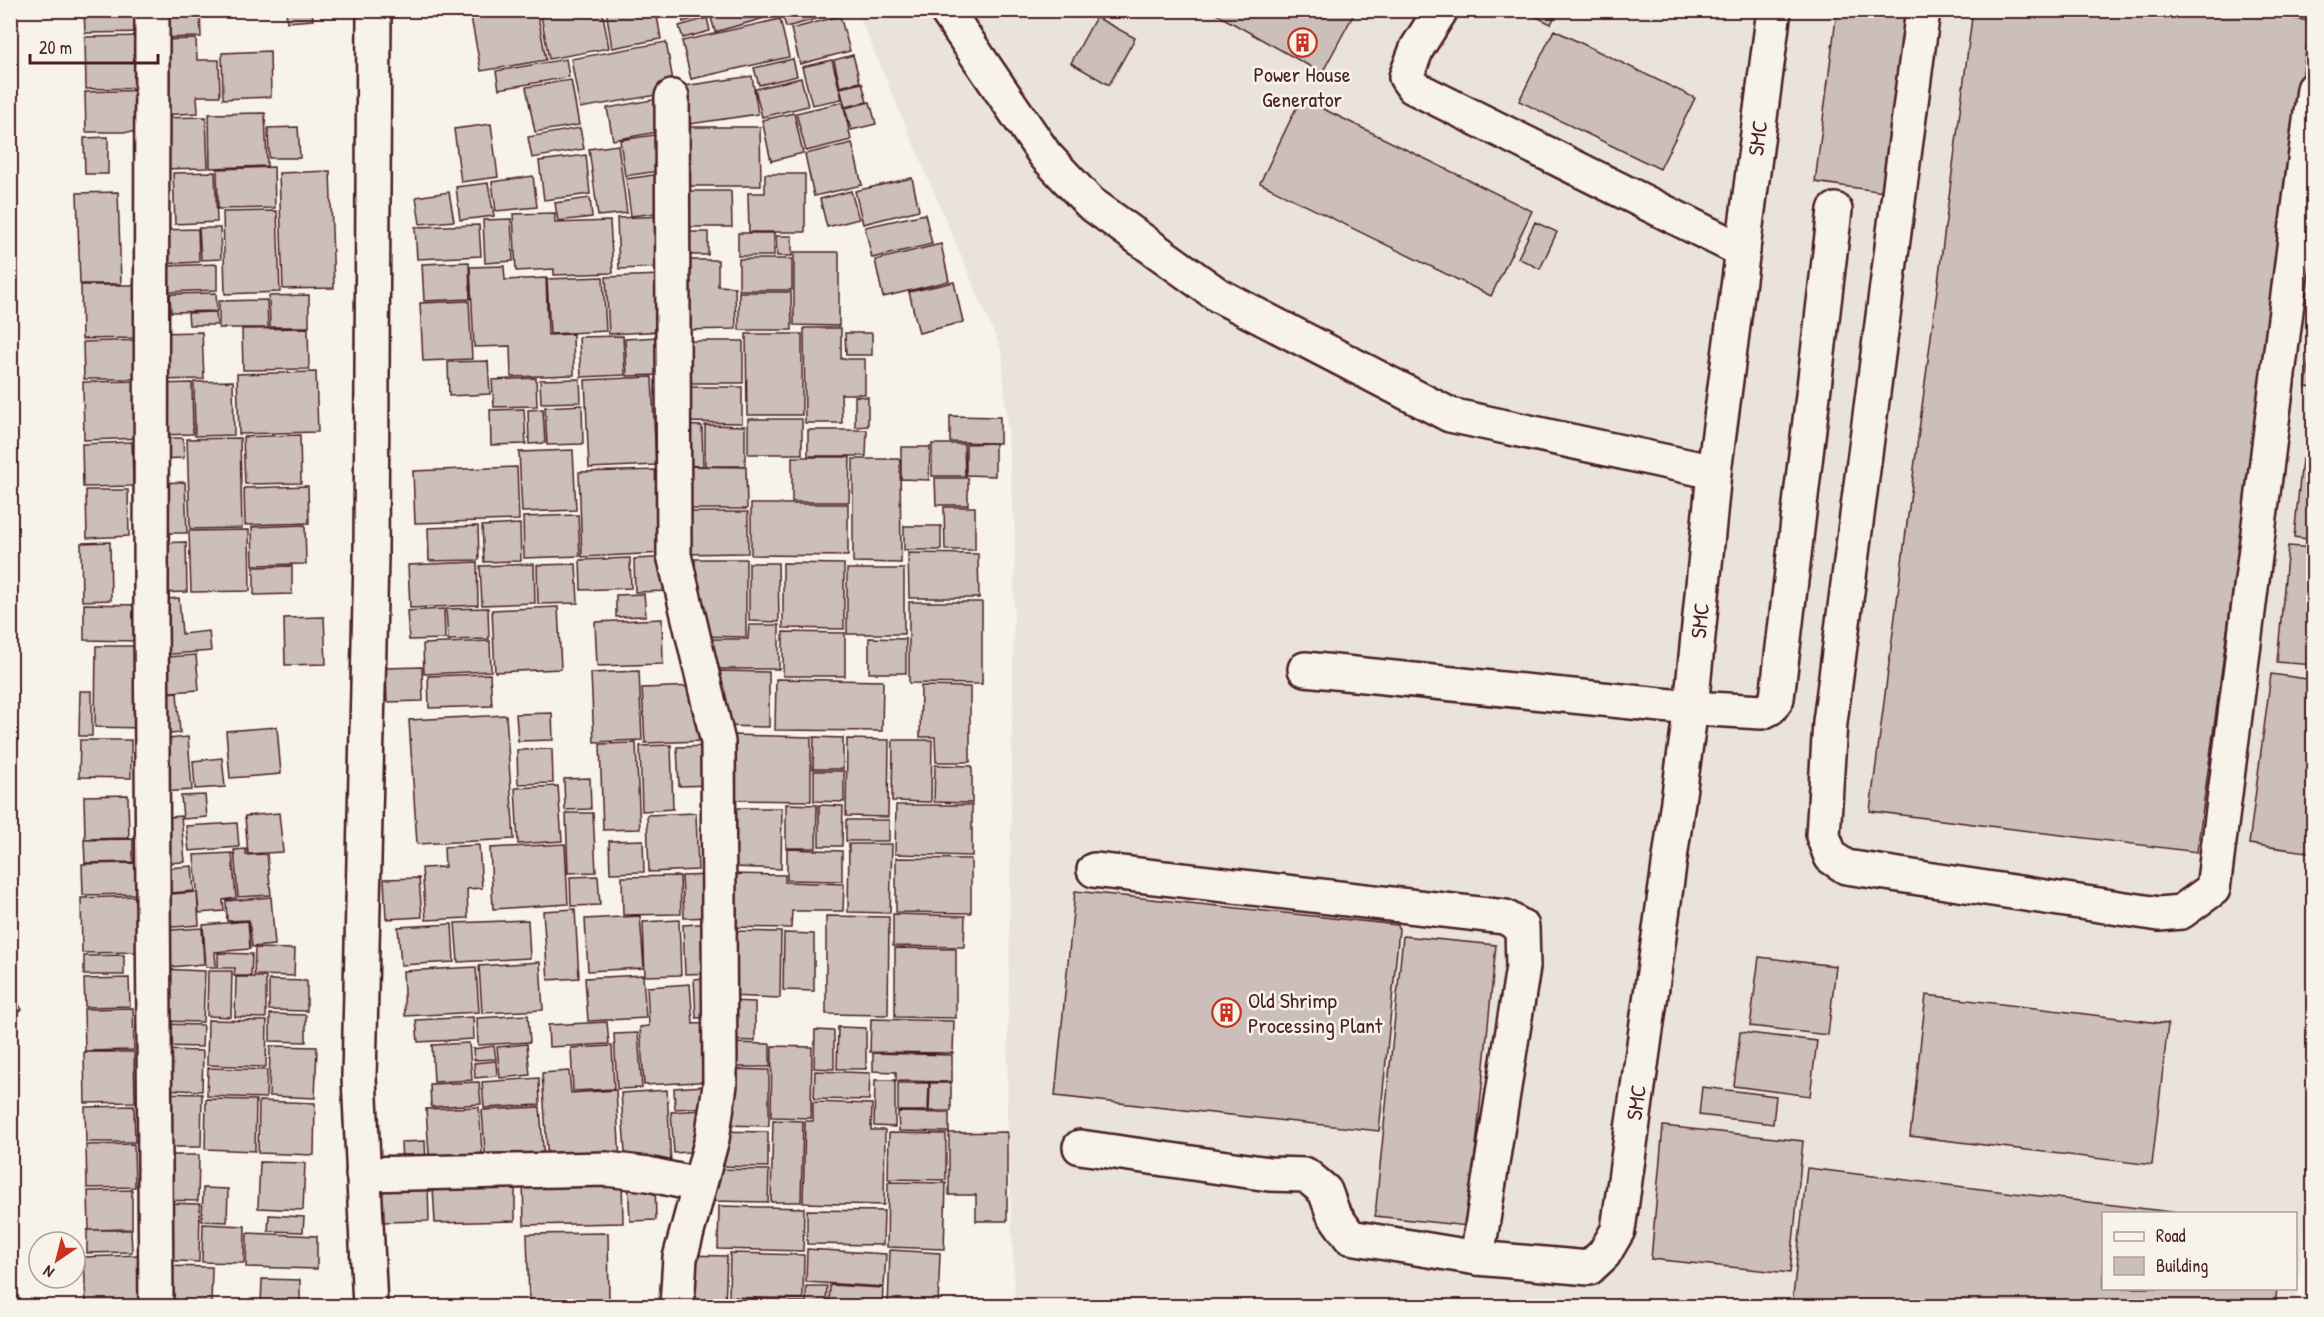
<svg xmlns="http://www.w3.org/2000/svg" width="2324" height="1317" viewBox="0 0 2324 1317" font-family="'Patrick Hand',sans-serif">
<rect width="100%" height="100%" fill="#f7f3e8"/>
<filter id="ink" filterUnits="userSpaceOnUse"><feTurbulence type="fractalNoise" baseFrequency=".0167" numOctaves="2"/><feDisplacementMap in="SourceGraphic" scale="12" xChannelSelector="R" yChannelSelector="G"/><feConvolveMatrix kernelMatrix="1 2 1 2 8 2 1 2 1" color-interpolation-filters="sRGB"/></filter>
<g filter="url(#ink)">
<path fill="#eae3da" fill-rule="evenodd" d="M857,11H2313L2314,1141L2296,1306H1015L1007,1112L1015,534L1002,352ZM2104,1214H2296V1288H2104Z"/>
<path fill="#ccbfb9" stroke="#4a1f2b" stroke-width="1.5" d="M84,10H146L147,32L85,33Z
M156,10H200L201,37L157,38Z
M286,10H312L313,20L287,22Z
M438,10H487L439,19Z
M508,10H537L546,60L481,71L471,17Z
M540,10H602L609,48L549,59Z
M606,10H656L661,39L612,48Z
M680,10H706L707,15L683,22Z
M709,10H826L828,16L786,27L782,13L715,32Z
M1209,10H1356L1322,73Z
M1522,10H1558L1551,24Z
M1837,10H1907L1884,192L1815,182Z
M1973,10H2236L2310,21L2197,852L1870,811Z
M840,16L850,51L800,64L791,29Z
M1096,17L1135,38L1109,85L1071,63Z
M707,18L710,31L683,38L679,26Z
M780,19L789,57L691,79L682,41Z
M1554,30L1695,98L1660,169L1519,101Z
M146,36L147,88L86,89L85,37Z
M196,39L197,60H219L220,96H197L198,113L159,115L155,40Z
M666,42L675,92L580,108L571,59Z
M270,51L271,97L223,99L222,53Z
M853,55L860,82L840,87L834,60Z
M566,59L569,77L499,89L496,71Z
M793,59L797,76L759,85L754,68Z
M832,60L842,99L812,105L802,67Z
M752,76L758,114L683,125L677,87Z
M801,78L808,106L762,117L755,89Z
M571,80L579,125L535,132L526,87Z
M862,83L867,102L845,107L840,88Z
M147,90L148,132H86L85,92Z
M1301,98L1532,211L1491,296L1260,183Z
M657,99L663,131L613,140L607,108Z
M843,102L851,140L806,151L796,113Z
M870,102L876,124L851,130L845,108Z
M265,113L267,166L210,168L209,114Z
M794,113L803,153L771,161L762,120Z
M206,117L208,168L157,169L156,118Z
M491,124L498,177L461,182L454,129Z
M298,127L300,158H269L268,128Z
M678,127H760L761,186H679Z
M580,128L584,149L532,158L528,137Z
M661,134L665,170L625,176L620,140Z
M108,137V174H85L84,138Z
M852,143L862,185L814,196L805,154Z
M618,145L627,213L598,216L589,149Z
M586,155L590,194L544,200L539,161Z
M274,167L275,208L218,209L217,169Z
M330,171L334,288L283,289L279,173Z
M215,172L217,222L175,224L173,173Z
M660,174L665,212L631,216L626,179Z
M765,174H805V232H749L748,193H765Z
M533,176L537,207L496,211L492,182Z
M912,178L919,210L863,224L855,191Z
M488,183L494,216L460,220L456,187Z
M680,191H731L732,227H681Z
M851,191L859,219L827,227L820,199Z
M118,192L121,284H80L77,193Z
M449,192L454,221L420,224L416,197Z
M590,198L592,217L558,221L555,203Z
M277,211L280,292L225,294L223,212Z
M555,213V223L610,221L613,273L554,275V269L516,271L513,214Z
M925,214L932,244L872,258L865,227Z
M664,216L667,267L619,269L617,218Z
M511,219L513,261L485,263L483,220Z
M1535,222L1557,232L1540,269L1518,258Z
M479,225L481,256L417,259L415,227Z
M199,228H220L221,259L201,260Z
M198,229L199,262L159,264L158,230Z
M681,232H708V255H681Z
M738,233H774V256H738Z
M776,236H792V256H777Z
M941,244L949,281L883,297L875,260Z
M794,252H839V326L794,325Z
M739,259H792V290H739Z
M679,260H718V286L735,287L736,329L680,330Z
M469,262L470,299L424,301L422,264Z
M217,264V290L167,292L166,266Z
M504,266L505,280L546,278L548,335L573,334L574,375L511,377L510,346L474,347L470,267Z
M663,275L666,331L609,334L606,277Z
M603,277L606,331L550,334L547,279Z
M954,282L963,322L919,333L909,292Z
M81,285H134L135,338L82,339Z
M739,292H791L792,330H739Z
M216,293L217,311L171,312L170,294Z
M309,295V327H270L269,296Z
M267,300L268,328H219V301Z
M469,301L472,359L423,361L420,303Z
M216,312L217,325H189L188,313Z
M2314,315V388L2306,387Z
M308,328L309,369L243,370L242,329Z
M804,328H841V359H865V394H841L842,423H805Z
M202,332L204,379L155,380L154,333Z
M845,333H872V355H846Z
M746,334H802V415H747Z
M623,336L625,375L581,377L579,337Z
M658,337L659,375L627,376L625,339Z
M143,340L145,379H84L83,342Z
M676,341H743V383H676Z
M488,361L490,394L449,396L448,362Z
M316,372L318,432L239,434L237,374Z
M652,377L656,465L589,468L585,380Z
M536,378L537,406L494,407L492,380Z
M580,379L581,402L541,403L540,380Z
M145,381L146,438L84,440L83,382Z
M233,381L234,435L195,436L194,382Z
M192,383L193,434L157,435L156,384Z
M680,387H742V423L680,422Z
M855,396L868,397V426L855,427Z
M582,405L583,444L547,445L545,407Z
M524,409L526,444L491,445L490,410Z
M543,409L545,443L529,444L528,410Z
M950,416L1000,417V443L950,442Z
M748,419H802V454H748Z
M676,425L702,426L703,466L676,465Z
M705,425L745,426V466H705Z
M808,430H867L866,456H808Z
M300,435L301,483L245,484L243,437Z
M157,438H183L184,458L158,459Z
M240,438L242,528L190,529L187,439Z
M132,442L133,486L83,487L82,444Z
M995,443V476L966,475V444Z
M932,444H964L965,476H932Z
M901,447H930L929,480L901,479Z
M573,450L576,510L522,512L519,452Z
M792,457H850L849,502H792Z
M853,459H900L901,563L853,562Z
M2302,459L2314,461V540L2294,537Z
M678,466L746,467L747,509H678Z
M517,467L519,520L415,523L413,471Z
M660,470L664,553L582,557L579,472Z
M935,478H968V505H936Z
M185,482L187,533H158L157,483Z
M308,486L309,523L245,525L244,488Z
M86,490H128L129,536L87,538Z
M751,504H848V556L751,555Z
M944,507H975V550H945Z
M678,512H748V553L679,554Z
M578,515L580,556L524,558L523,517Z
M520,524L521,561L484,562L482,526Z
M305,525L306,564L253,565L252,527Z
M478,526L479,560L429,561L428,528Z
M904,526H941V550H904Z
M249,530L250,591L191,592L189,531Z
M110,542L111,600L82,601L81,543Z
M186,542L187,592L156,593L155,543Z
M2288,546L2314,548V665L2277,662Z
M908,553L978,554L979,598H909Z
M671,557L672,591L635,592L634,559Z
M630,558L631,588L581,590L580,560Z
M695,559H746V637L695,636Z
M477,562L478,605L410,608L408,565Z
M749,563H778L779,622L749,621Z
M783,563L844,564V629L783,628Z
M534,564L535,603L482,605L480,566Z
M576,564L578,603L538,604L537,565Z
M292,566V594L254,595V567Z
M847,569H904V634H847Z
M644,594L646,616L616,617V595Z
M179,598L182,634L209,631L211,651L159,655L154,600Z
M909,602H982V684L909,683Z
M84,604L138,605V641L84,640Z
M558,607L561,669L495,672L492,610Z
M488,608L489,639L448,640L446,609Z
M444,609L445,639L409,640L407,611Z
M324,617L326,664L285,665L284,618Z
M662,619L663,664L597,666L595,622Z
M749,625H779V669H711V639H748Z
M783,632L845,633V676H783Z
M869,638L906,639V673H869Z
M490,641L491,671L424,674L423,644Z
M96,646H144L143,728L95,727Z
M196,655L199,690L156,693L153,658Z
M422,667L423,701L387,702L386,668Z
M639,671L642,740L594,742L591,673Z
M719,671L769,672V727L718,726Z
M490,674L492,706L429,708L428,676Z
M2271,674L2314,680V853L2249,844Z
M776,679L883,681L882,731L775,730Z
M699,686L702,741L645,743L642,688Z
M921,686L970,687V762H936L935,737H920Z
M80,691H92V736H79Z
M177,692L180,733L159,735L156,694Z
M552,713L553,740L518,741L516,714Z
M506,715L514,839L417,844L409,720Z
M277,727L281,774L230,778L226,731Z
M731,735L811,737V801L731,800Z
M188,737L192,790L162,792L157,740Z
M814,737L843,738V769H813Z
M847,739L889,740L888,817L846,816Z
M80,740H131V778L79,777Z
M893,740H932L931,802L892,801Z
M636,743L640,829L603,830L600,744Z
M671,745L673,809L642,811L640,746Z
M710,746L712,785L679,786L677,747Z
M552,749L553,783L518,784L517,750Z
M222,758L225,787L195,789L193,761Z
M935,765L972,766V803L934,802Z
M814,771H844V802L814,801Z
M590,778L591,809L565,810L564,779Z
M558,786L562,841L518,844L515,788Z
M128,795L129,838L85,839L84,796Z
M205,795L207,817L183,819L181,796Z
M786,804L817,805L816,848H786Z
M819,805L843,806L842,846H819Z
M896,805H972V856L895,854Z
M735,808H782L781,869L734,867Z
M279,813L283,852L248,854L245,816Z
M566,813H593L596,872L568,873Z
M696,813L698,870L649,872L647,815Z
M181,816L185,862L163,863L159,818Z
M846,820H889V841H846Z
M237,823L239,847L189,851L186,826Z
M133,839V862L85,863L84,840Z
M643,840L644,872L610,873L609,841Z
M565,844L568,904L493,909L490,848Z
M849,844H892L890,913L848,912Z
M479,845L482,888L467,889L468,918L426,920L422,868L445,867L444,847Z
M246,849V855L267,854L271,895L238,897L234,850Z
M787,849L842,851V881L787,880Z
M232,853L236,898L223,900L224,911L199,913L194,855Z
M896,858L971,859V913L896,912Z
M135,863L136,894L83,895L82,864Z
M192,866L194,891L160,894L157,869Z
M729,874L785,875V882L844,884L843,911H792L791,928L728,927Z
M714,875L715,917L684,918L682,876Z
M598,876L600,905L571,906L570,877Z
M680,876L681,914L623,915L622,877Z
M419,878L422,917L386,919L384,879Z
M1075,891L1398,925L1399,929L1379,1131L1055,1096Z
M197,892L199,925L160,928L158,895Z
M139,896L141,952L82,953L81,898Z
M271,897L275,945L252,947L249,920L227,921L226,901Z
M575,909L579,978L548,980L543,911Z
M893,914L965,916L964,947L893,946Z
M640,916L644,968L588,971L585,919Z
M826,916L889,917L888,1015L826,1014Z
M528,920L530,958L458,962L455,923Z
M679,920L681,975L645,976L643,922Z
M248,921L250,949L215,952L216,967H206L203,925Z
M713,923L715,973L685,974L683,925Z
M452,924L454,962L401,965L398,927Z
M202,928L204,964L160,968L157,931Z
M729,931L781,932L780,998L729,996Z
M784,933L814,934V991L783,990Z
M1403,936L1496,945L1468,1226L1375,1216Z
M255,948L295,949L294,976L254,975Z
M895,948L956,949V1018L895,1017Z
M218,953L252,954L251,976H234L235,968H218Z
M124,955V975H84V956Z
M1759,957L1836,966L1828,1035L1750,1026Z
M540,962L543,1010L482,1013L479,966Z
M476,967L479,1012L405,1016L403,971Z
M159,969L205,971L203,1022L158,1021Z
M208,971H232L231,1017L207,1016Z
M643,975L646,1018L588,1021L585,978Z
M236,977H266V1018L235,1017Z
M714,977L716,1017L696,1018L694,979Z
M129,978L130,1006L85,1007L84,979Z
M269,980L307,981V1011L269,1010Z
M690,984L693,1024L711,1023L714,1081L644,1085L640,1027L649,1026L647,987Z
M10,989L22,1010L10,1016Z
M1926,995L2168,1024L2152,1165L1910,1136Z
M727,1001L755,1002V1041L726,1040Z
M133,1008L134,1050L85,1051L84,1009Z
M270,1014L306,1015V1042L270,1041Z
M528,1015L530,1042L478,1045L477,1018Z
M473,1017L474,1039L418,1042L416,1020Z
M871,1019L954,1021L953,1053L870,1052Z
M208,1020L267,1021L266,1067L207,1065Z
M607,1022L609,1044L549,1047L548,1025Z
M159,1024L203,1025L202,1047L158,1046Z
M838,1027L866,1028V1069H837Z
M815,1030L834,1031V1069L814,1068Z
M1740,1032L1817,1041L1810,1096L1734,1086Z
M638,1033L642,1088L617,1089L614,1034Z
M469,1043L472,1080L434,1082L432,1045Z
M727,1043L770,1044V1067H726Z
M527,1044L530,1075L500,1078L497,1047Z
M270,1046L317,1047L315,1098L269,1096Z
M494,1046L496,1059L474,1060L473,1049Z
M612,1046L614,1089L573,1091L571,1048Z
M772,1046L812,1047L811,1118L771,1117Z
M159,1050L203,1051L202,1091L158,1089Z
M84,1052H134L135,1102L85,1103Z
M873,1053L952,1055V1082L896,1081V1072L873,1071Z
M496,1061L497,1076L475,1078L474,1063Z
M208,1068L267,1070L266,1098L207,1096Z
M725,1069L769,1070V1126L724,1125Z
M569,1071L571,1093L616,1090L620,1161L548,1165L542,1073Z
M815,1071L870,1073L869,1100L814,1099Z
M539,1078L540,1105L484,1108L482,1082Z
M875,1080H895V1127L874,1126Z
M479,1082L481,1104L431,1107L430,1084Z
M898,1083H929L928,1111H898Z
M930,1083H951V1111H929Z
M704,1086L706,1107L675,1109L674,1088Z
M1702,1087L1776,1096L1773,1124L1699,1115Z
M667,1090L671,1164L626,1167L621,1093Z
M158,1093L202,1094L201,1147H158Z
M206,1099L256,1100L255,1151L205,1149Z
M259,1101L315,1103L314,1155L258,1153Z
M813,1102L872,1104L871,1130H885L884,1205L803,1203L805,1121H813Z
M134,1106L135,1142H86L85,1107Z
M479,1107L483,1166L430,1169L426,1109Z
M540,1107L544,1161L486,1165L482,1110Z
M701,1110L702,1123L689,1152L674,1153L671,1112Z
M898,1112L949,1113V1132L899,1131Z
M773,1120L803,1121L801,1202H771Z
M1663,1126L1803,1141L1790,1273L1651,1259Z
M714,1131L768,1132V1167L714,1166Z
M1007,1132V1221H976V1195H949V1133Z
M889,1133L946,1134V1180L888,1179Z
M425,1141L426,1163L402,1164L401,1142Z
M134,1144L135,1187L87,1188L86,1145Z
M161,1155H199L198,1201L160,1200Z
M260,1162L305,1163L303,1210L258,1208Z
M1807,1168L2188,1214H2104V1288H2277L2275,1306H1792Z
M710,1169L769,1170L768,1202L710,1201Z
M622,1178L623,1223L524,1225L523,1180Z
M628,1180H655L656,1220L630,1221Z
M888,1182L946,1183L944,1249L887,1247Z
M428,1185L429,1221L380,1222L379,1186Z
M515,1185V1221L435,1223L433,1187Z
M203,1188L228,1189L227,1222L202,1221Z
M132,1190V1229L89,1230L88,1191Z
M159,1203L200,1204L199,1262L157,1260Z
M719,1206L804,1208L803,1251L718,1249Z
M807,1210L884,1211L883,1245L807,1244Z
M269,1215L304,1217L303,1232L268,1231Z
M203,1224L245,1226L244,1263L202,1262Z
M87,1230H131L132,1252L87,1253Z
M247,1233L317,1236V1269L246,1267Z
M608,1233L609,1300L529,1301L527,1234Z
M807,1249L886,1254L884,1287L806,1282Z
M890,1250L940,1253L938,1306H888Z
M730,1253L804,1255L803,1299L729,1297Z
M140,1255L141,1306H86L84,1257Z
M684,1255L727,1256L725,1306H683Z
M159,1266L212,1267L211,1306H158Z
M262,1279L300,1280V1306H261Z
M830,1285L883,1288L882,1306H829Z
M806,1286H827L826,1306H759V1301L806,1302Z
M731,1299H757V1306H730Z"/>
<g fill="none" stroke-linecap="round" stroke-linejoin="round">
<defs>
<g id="minor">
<path d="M152,10L151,616L156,1306"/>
<path d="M946,10L1045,155L1090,203L1218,295L1450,415L1714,472"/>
<path d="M1441,10L1417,48L1406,77L1413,87L1743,251"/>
<path d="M1923,10L1830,722L1823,836L1831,857L1846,867L2159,914L2181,912L2213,889L2314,89"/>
<path d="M672,97L674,555L718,742L720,1085L712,1139L680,1258L677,1306"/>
<path d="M1305,669L1691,708L1762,712L1770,708L1777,698L1835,210"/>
<path d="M1094,870L1505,917L1522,927L1523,967L1477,1258"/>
<path id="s1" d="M1080,1147L1269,1174L1306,1175L1325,1191L1333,1213L1350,1237L1477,1258L1589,1268L1604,1254L1618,1230L1691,708L1714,472L1774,10"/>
<path d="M363,1174L606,1169L648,1174L698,1185"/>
<path d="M370,1306L359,1077L371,557L374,10"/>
</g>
</defs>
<use href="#minor" stroke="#4a1f2b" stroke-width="38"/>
<use href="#minor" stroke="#f7f3e8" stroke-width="33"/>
</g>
</g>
<defs>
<symbol id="building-ring" viewBox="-11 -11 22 22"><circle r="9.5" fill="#f7f3e8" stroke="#c8321e" stroke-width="1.5"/><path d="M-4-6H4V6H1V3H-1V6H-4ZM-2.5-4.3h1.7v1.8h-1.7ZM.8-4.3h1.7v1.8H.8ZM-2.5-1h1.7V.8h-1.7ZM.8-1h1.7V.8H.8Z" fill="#c8321e"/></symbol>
</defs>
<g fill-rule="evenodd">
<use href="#building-ring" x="1286" y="26" width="33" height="33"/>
<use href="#building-ring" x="1210" y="996" width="33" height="33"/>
</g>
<g text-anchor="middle" stroke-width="5" stroke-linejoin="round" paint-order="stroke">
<g font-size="22" fill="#4a1f2b" stroke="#f7f3e8">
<text x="1302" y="82">Power House<tspan x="1302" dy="25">Generator</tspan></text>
<text x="1248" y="1008" text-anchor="start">Old Shrimp<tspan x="1248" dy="25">Processing Plant</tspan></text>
</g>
<g font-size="22" fill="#4a1f2b" stroke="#f7f3e8">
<text dy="8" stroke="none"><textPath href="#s1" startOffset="1696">SMC</textPath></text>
<text dy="8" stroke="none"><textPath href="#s1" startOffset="1210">SMC</textPath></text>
<text dy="8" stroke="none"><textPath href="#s1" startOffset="724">SMC</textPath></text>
</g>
</g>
<rect width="2324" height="1317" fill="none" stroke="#f7f3e8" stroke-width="36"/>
<rect x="18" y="18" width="2288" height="1281" fill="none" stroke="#4a1f2b" stroke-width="2" filter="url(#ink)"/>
<rect x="2102" y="1212" width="195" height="78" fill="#f7f3e8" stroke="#b29e9c" stroke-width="1.5"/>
<rect x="2114" y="1232" width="30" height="9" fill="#f7f3e8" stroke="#b29e9c" stroke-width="1.5"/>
<text x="2156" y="1242" font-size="18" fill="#4a1f2b">Road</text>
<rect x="2114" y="1257" width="30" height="18" fill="#ccbfb9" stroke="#b29e9c" stroke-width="1.5"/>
<text x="2156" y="1272" font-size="18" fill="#4a1f2b">Building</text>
<g transform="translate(57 1260) rotate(215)"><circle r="28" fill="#f7f3e8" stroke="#b29e9c" stroke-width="1.5"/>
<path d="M0-4.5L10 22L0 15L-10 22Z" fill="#c8321e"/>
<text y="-9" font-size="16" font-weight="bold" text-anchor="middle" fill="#4a1f2b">N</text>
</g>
<path d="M30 54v9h128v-9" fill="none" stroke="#4a1f2b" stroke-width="3"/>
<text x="39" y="54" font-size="18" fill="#4a1f2b" stroke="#f7f3e8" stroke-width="4.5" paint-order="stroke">20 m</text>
</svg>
